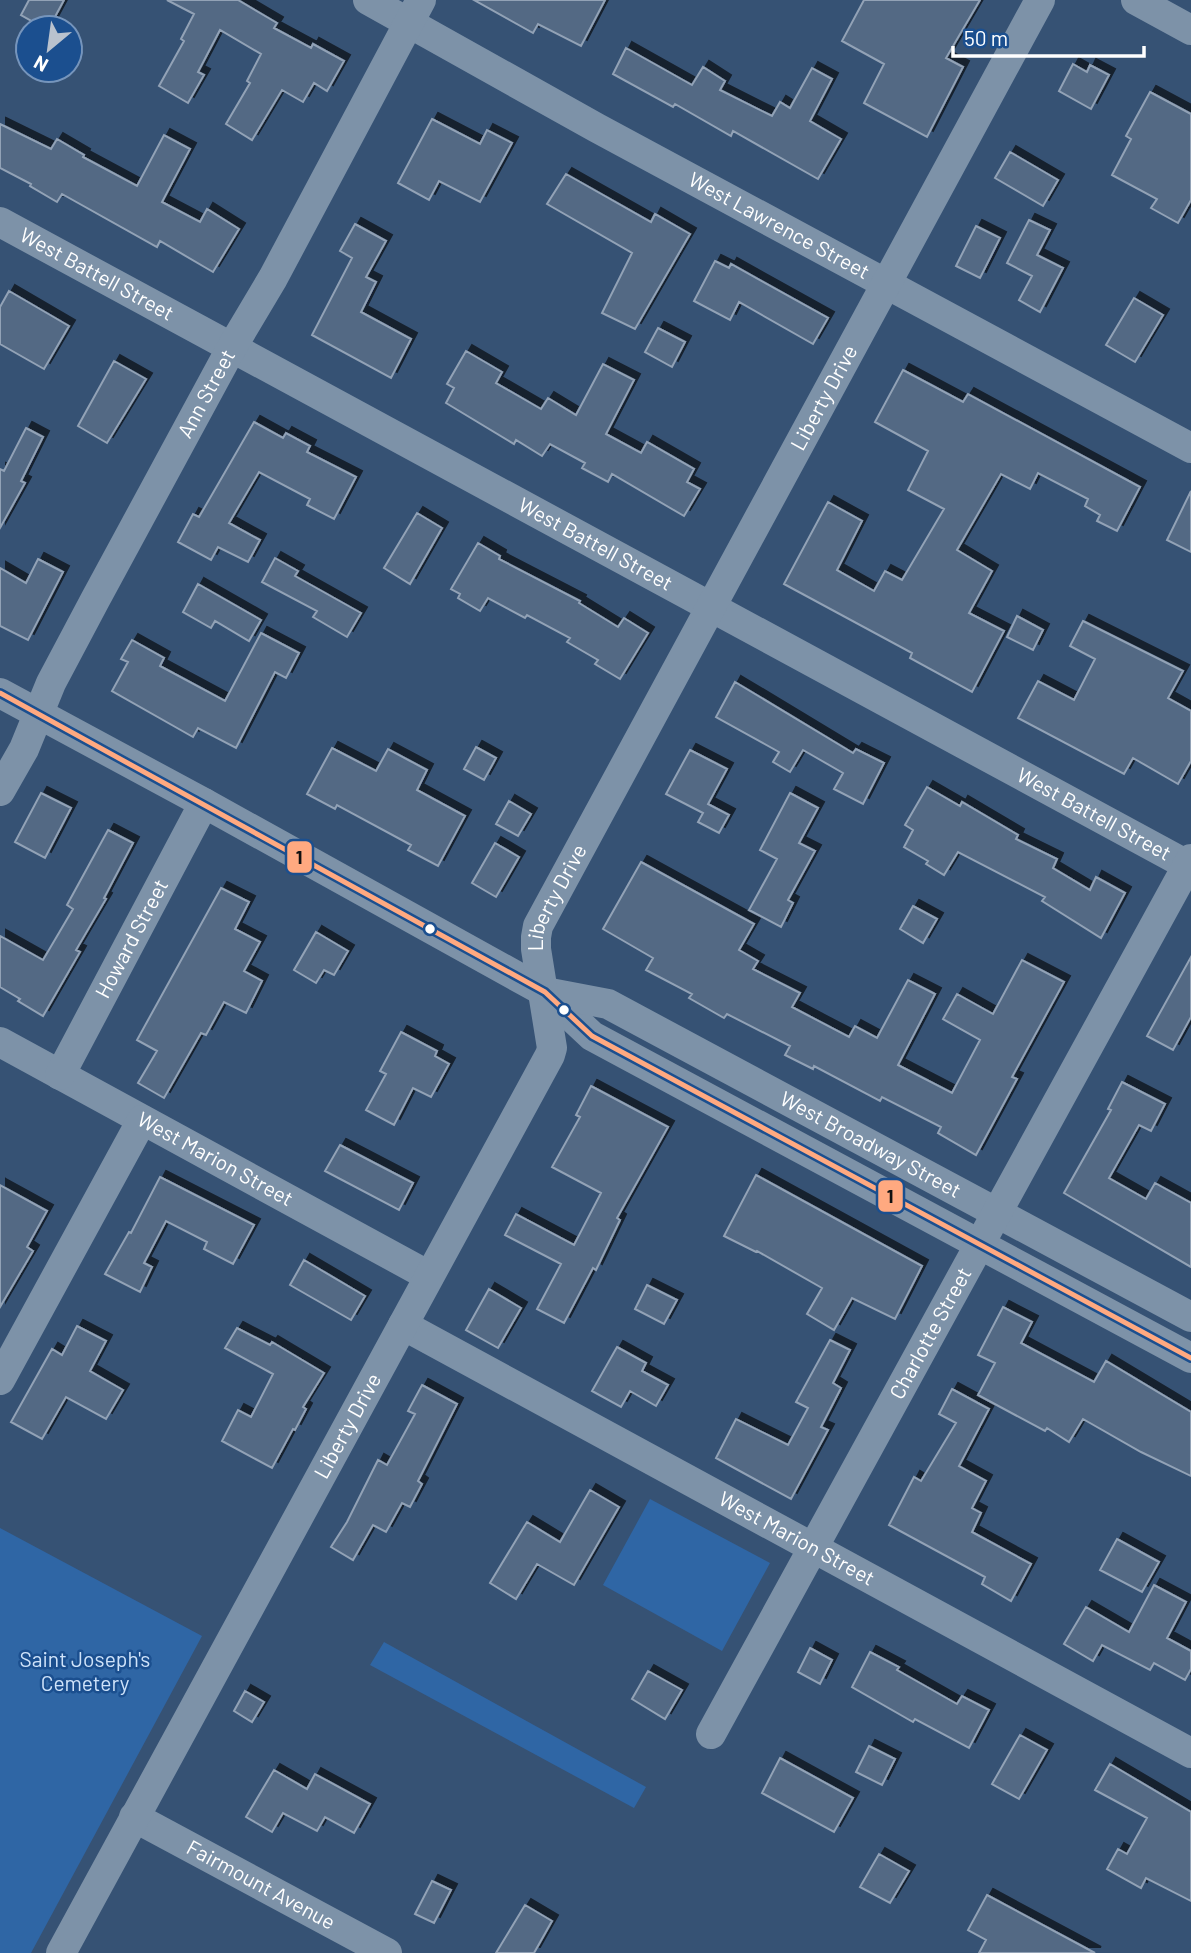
<svg xmlns="http://www.w3.org/2000/svg" width="1191" height="1953" viewBox="0 0 1191 1953" font-family="Barlow,sans-serif">
<defs>
<filter id="shadow"><feDropShadow dx="6" dy="-6" stdDeviation="0" flood-color="#0009"/></filter>
</defs>
<rect width="100%" height="100%" fill="#365274"/>
<path fill="#2f66a5" d="M650,1499L770,1563L722,1651L603,1585Z
M0,1528L202,1636L31,1953H0Z
M384,1642L646,1787L634,1808L370,1665Z"/>
<path fill="#526984" stroke="#92a2b6" stroke-width="2" filter="url(#shadow)" d="M29,0H64L49,28H44L21,15Z
M167,0H238L277,23L274,28L311,48L313,44L344,61L327,91L314,83L303,102L282,90L252,140L226,124L250,83L247,81L261,54L220,30L198,72L204,75L188,103L159,86L184,41L181,39L194,14Z
M474,0H605L581,46L538,24L533,33Z
M864,0H980L946,58L963,67L927,137L864,103L884,64L842,41Z
M626,48L692,85L703,67L725,81L720,90L772,116L780,102L790,108L812,68L832,79L810,121L841,139L818,179L733,131L731,136L675,104L673,107L613,74Z
M1073,64L1087,72L1090,65L1109,75L1091,109L1059,91Z
M1150,92L1191,114V200L1178,223L1151,208L1157,199L1112,175L1131,139L1126,136Z
M432,119L480,144L487,130L512,143L480,202L439,181L429,200L398,183Z
M0,124L51,149L57,139L84,155L83,157L137,186L164,135L190,149L162,202L200,222L207,209L239,229L213,272L160,241L157,247L62,194L57,202L30,186L31,184L0,168Z
M1010,152L1058,180L1043,206L995,178Z
M566,174L651,222L655,214L690,234L635,329L602,313L632,253L547,204Z
M1029,220L1050,230L1037,255L1063,268L1040,312L1019,300L1032,276L1007,263Z
M355,224L386,241L366,277L376,282L361,312L411,339L391,378L312,335L352,258L340,251Z
M976,226L1000,238L980,278L956,266Z
M715,261L729,268L731,264L828,318L813,344L739,302L730,320L694,301Z
M9,291L69,326L44,369L0,344V307Z
M1134,298L1163,315L1135,362L1106,345Z
M658,328L685,342L672,367L645,352Z
M466,351L502,372L496,383L541,409L548,398L576,415L603,364L634,380L606,434L641,453L647,442L694,469L687,482L700,489L684,516L612,474L608,482L582,468L585,463L550,444L542,456L516,440L514,444L446,403L454,388L447,384Z
M114,361L146,379L107,443L78,426Z
M903,370L963,402L968,394L1140,487L1117,531L1097,521L1100,515L1085,506L1088,499L1038,473L1030,489L1001,474L957,550L992,571L969,613L1004,631L972,692L910,658L912,653L784,584L828,502L862,521L837,570L874,591L885,571L902,580L944,509L908,490L928,451L875,422Z
M254,422L283,438L286,433L310,446L307,452L356,477L334,519L307,505L310,499L259,472L229,523L260,540L248,562L218,547L211,560L178,542L193,514L199,517Z
M26,428L43,437L21,481L25,483L0,528V469L4,471Z
M1191,491V552L1167,540Z
M417,513L442,528L410,584L384,568Z
M478,543L500,556L499,559L580,601L579,603L618,627L624,618L648,633L620,679L595,664L598,660L567,642L570,638L527,615L525,618L488,598L480,611L458,598L460,594L451,589Z
M275,558L298,571L295,576L361,613L347,637L313,617L317,611L262,582Z
M38,559L63,572L28,640L0,626V568L26,583Z
M198,584L261,620L249,641L215,621L211,628L183,612Z
M1017,616L1043,630L1033,650L1007,637Z
M1083,621L1183,671L1168,698L1191,711V761L1178,784L1133,758L1124,774L1018,718L1038,681L1074,700L1095,659L1070,646Z
M261,633L299,653L286,678L275,672L236,748L198,728L193,737L112,691L128,662L121,659L132,640L164,658L160,666L225,701Z
M735,682L853,753L856,749L884,763L863,804L834,789L843,773L803,750L790,772L773,762L779,752L716,717Z
M476,747L496,758L484,780L464,769Z
M332,748L376,771L388,749L427,770L417,790L465,816L438,866L408,850L411,845L337,805L335,809L307,794Z
M690,750L727,769L708,804L729,815L719,833L698,822L703,813L666,794Z
M927,787L960,806L962,802L1018,835L1016,839L1057,859L1053,868L1090,890L1096,877L1125,893L1101,938L1042,901L1045,897L958,852L944,875L926,864L928,861L904,847L913,830L905,825Z
M41,793L71,808L45,858L15,842Z
M790,793L818,808L799,843L815,851L788,900L793,903L781,927L749,910L777,859L760,850Z
M509,801L531,814L518,836L496,824Z
M108,830L133,843L104,898L106,899L76,950L80,952L43,1016L18,1001L20,999L0,987V936L43,960L73,909L67,905Z
M495,843L519,857L496,897L472,883Z
M641,862L754,924L739,950L758,961L753,969L800,993L792,1007L849,1037L855,1026L877,1038L908,980L935,994L898,1065L952,1093L980,1040L943,1019L957,994L993,1014L1022,960L1064,982L1012,1077L1017,1079L976,1155L938,1133L941,1127L882,1097L880,1101L814,1066L813,1069L785,1055L790,1046L727,1014L724,1018L689,998L692,994L646,970L653,958L603,929Z
M221,888L249,902L235,929L260,942L244,971L262,981L246,1013L224,1002L206,1035L201,1033L164,1098L138,1083L157,1051L137,1040Z
M913,906L937,919L923,943L900,929Z
M316,932L348,951L334,975L324,970L316,983L294,970Z
M1191,957V1017L1173,1050L1147,1036Z
M401,1032L437,1051L435,1056L449,1064L431,1097L413,1088L394,1125L366,1110L386,1074L380,1071Z
M1122,1082L1165,1104L1151,1131L1139,1125L1109,1178L1146,1199L1155,1183L1191,1203V1267L1064,1193L1111,1110L1108,1109Z
M591,1086L668,1127L617,1218L620,1220L596,1270L593,1268L564,1323L537,1309L561,1264L505,1235L516,1214L574,1245L601,1193L552,1167L580,1117L576,1115Z
M340,1145L413,1183L399,1210L325,1171Z
M756,1175L922,1266L895,1319L852,1298L834,1330L807,1314L822,1288L757,1251L756,1252L724,1236Z
M160,1177L254,1225L233,1264L204,1249L207,1242L166,1221L144,1263L152,1267L140,1292L105,1274L129,1232L131,1233Z
M0,1185L47,1211L27,1247L33,1251L0,1307Z
M304,1260L365,1296L351,1320L290,1285Z
M647,1285L677,1300L664,1324L635,1309Z
M489,1289L521,1308L498,1348L466,1330Z
M1003,1307L1032,1322L1021,1343L1094,1382L1106,1361L1191,1412V1476L1141,1452L1083,1419L1069,1442L1047,1428L1045,1431L978,1395L995,1363L978,1355Z
M77,1326L106,1341L90,1371L123,1390L106,1419L66,1397L42,1439L11,1422L52,1349L62,1355Z
M237,1328L270,1345L272,1342L324,1373L303,1407L306,1409L295,1430L293,1429L272,1468L222,1441L238,1410L251,1417L273,1374L225,1348Z
M830,1340L850,1350L833,1383L841,1388L821,1427L828,1430L791,1499L716,1458L736,1419L788,1445L808,1408L796,1402Z
M617,1347L646,1363L642,1371L668,1385L656,1406L630,1391L621,1407L592,1391Z
M422,1385L457,1404L418,1481L422,1484L410,1507L402,1503L386,1532L373,1525L353,1560L331,1547L347,1522L378,1460L387,1465L415,1414L408,1411Z
M952,1389L989,1409L959,1466L986,1481L972,1508L981,1513L972,1532L1031,1564L1011,1601L982,1584L985,1577L889,1525L914,1477L921,1481L956,1423L939,1414Z
M590,1490L619,1507L574,1585L537,1564L516,1599L490,1583L527,1522L560,1542Z
M1117,1539L1159,1562L1142,1592L1100,1570Z
M1154,1585L1186,1602L1167,1638L1191,1651V1669L1185,1680L1154,1663L1150,1670L1102,1645L1093,1661L1064,1644L1086,1607L1129,1632Z
M810,1648L832,1660L820,1684L798,1672Z
M870,1652L899,1667L897,1670L957,1704L962,1696L989,1710L969,1748L915,1719L913,1722L852,1687Z
M648,1671L682,1690L665,1719L632,1699Z
M245,1691L264,1702L252,1722L234,1711Z
M1020,1735L1047,1750L1019,1799L992,1784Z
M869,1746L895,1759L882,1785L856,1772Z
M780,1758L853,1798L834,1832L762,1793Z
M1110,1764L1191,1812V1901L1146,1878L1141,1888L1107,1869L1118,1849L1127,1854L1147,1818L1095,1790Z
M274,1770L307,1789L315,1774L370,1804L354,1833L325,1817L317,1831L283,1813L272,1832L246,1817Z
M879,1854L909,1871L890,1903L860,1887Z
M432,1881L451,1890L434,1923L415,1914Z
M987,1895L1095,1953H979L986,1940L968,1930Z
M525,1905L552,1921L534,1953H496Z"/>
<g fill="none" stroke-linecap="round" stroke-linejoin="round">
<g stroke="#7d92a8" stroke-width="30">
<path id="s1" d="M368,0L597,128L1191,448"/>
<path d="M1136,0L1191,30"/>
<path id="s2" d="M0,222L1191,867"/>
<path d="M0,693L204,803L545,992L592,1036L1191,1358"/>
<path id="s3" d="M0,791L24,749L51,683L95,600L232,347L273,278L421,0"/>
<path id="s4" d="M545,992L608,1004L1191,1317"/>
<path id="s5" d="M0,1042L429,1276"/>
<path id="s6" d="M60,1075L204,803"/>
<path id="s7" d="M403,1325L1191,1753"/>
<path d="M0,1380L142,1120"/>
<path id="s8" d="M711,1734L1191,859"/>
<path id="s9" d="M134,1817L387,1953"/>
<path id="s10" d="M61,1953L550,1055L552,1048L536,949V937L538,926L1040,0"/>
</g>
<defs>
<path id="bus-1" d="M0,693L545,992L592,1036L1191,1358"/>
</defs>
<use href="#bus-1" stroke="#1b4f8f" stroke-width="10"/>
<use href="#bus-1" stroke="#ffa980" stroke-width="5"/>
</g>
<g fill="#fff" stroke="#1b4f8f" stroke-width="2.5">
<circle cx="430" cy="929" r="6"/>
<circle cx="564" cy="1010" r="6"/>
</g>
<g text-anchor="middle" stroke-width="5" stroke-linejoin="round" paint-order="stroke">
<g font-size="21" fill="#fff" stroke="#1b4f8f">
<text dy="7" stroke="none"><textPath href="#s1" startOffset="469">West Lawrence Street</textPath></text>
<text dy="7" stroke="none"><textPath href="#s2" startOffset="110">West Battell Street</textPath></text>
<text dy="7" stroke="none"><textPath href="#s3" startOffset="448">Ann Street</textPath></text>
<text dy="7" stroke="none"><textPath href="#s10" startOffset="1754">Liberty Drive</textPath></text>
<text dy="7" stroke="none"><textPath href="#s2" startOffset="677">West Battell Street</textPath></text>
<text dy="7" stroke="none"><textPath href="#s2" startOffset="1244">West Battell Street</textPath></text>
<text dy="7" stroke="none"><textPath href="#s10" startOffset="1186">Liberty Drive</textPath></text>
<text dy="7" stroke="none"><textPath href="#s6" startOffset="154">Howard Street</textPath></text>
<text dy="7" stroke="none"><textPath href="#s4" startOffset="362">West Broadway Street</textPath></text>
<text dy="7" stroke="none"><textPath href="#s5" startOffset="245">West Marion Street</textPath></text>
<text dy="7" stroke="none"><textPath href="#s8" startOffset="457">Charlotte Street</textPath></text>
<text dy="7" stroke="none"><textPath href="#s10" startOffset="600">Liberty Drive</textPath></text>
<text dy="7" stroke="none"><textPath href="#s7" startOffset="448">West Marion Street</textPath></text>
<text dy="7" stroke="none"><textPath href="#s9" startOffset="144">Fairmount Avenue</textPath></text>
</g>
<g font-size="21" fill="#cfe3fa" stroke="#1b4f8f">
<text x="85" y="1667">Saint Joseph's<tspan x="85" dy="24">Cemetery</tspan></text>
</g>
</g>
<g stroke="#1b4f8f" stroke-width="2.5">
<rect x="286" y="840" width="27" height="34" rx="7" fill="#ffa980"/>
<rect x="877" y="1179" width="27" height="34" rx="7" fill="#ffa980"/>
</g>
<g font-size="19" text-anchor="middle" font-weight="bold" fill="#111">
<text x="299" y="864">1</text>
<text x="890" y="1203">1</text>
</g>
<g transform="translate(49 49) rotate(209)"><circle r="33" fill="#1b4f8f" stroke="#7695bc" stroke-width="2"/>
<path d="M0-5L12 26L0 18L-12 26Z" fill="#b9c2ce"/>
<text y="-10" font-size="19" font-weight="bold" text-anchor="middle" fill="#ffffff">N</text>
</g>
<path d="M953 46v10h191v-10" fill="none" stroke="#ffffff" stroke-width="3.5"/>
<text x="964" y="46" font-size="21" fill="#ffffff" stroke="#1b4f8f" stroke-width="5" paint-order="stroke">50 m</text>
</svg>
